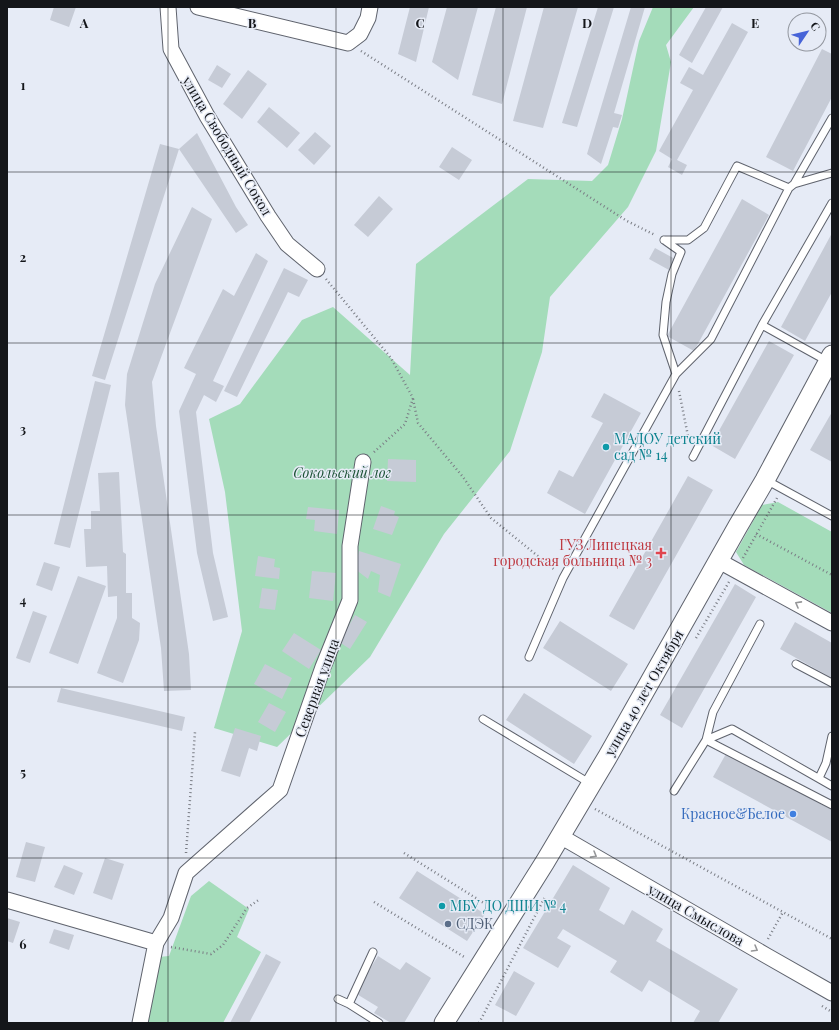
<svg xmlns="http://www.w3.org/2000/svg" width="839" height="1030" viewBox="0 0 839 1030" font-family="'Playfair Display',serif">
<rect width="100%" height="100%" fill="#e6ebf6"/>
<path fill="#a4dcba" d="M653,7H694L666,45L671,62L656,151L628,207L550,297L542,352L510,451L444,534L370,657L277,747L214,728L242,631L225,492L209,419L240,404L302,320L333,307L410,375L416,264L528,179L592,181L608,165L622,119L639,41Z
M778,502L832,532V613L744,565L736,552L762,505Z
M209,881L249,909L237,937L261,952L223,1023H147L158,957L169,956L191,896Z"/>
<path fill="#c6cbd6" d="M54,7H76L69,27L50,20Z
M410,7H429L416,62L398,54Z
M447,7H478L458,80L432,62Z
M496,7H527L502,104L472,95Z
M544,7H578L543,128L513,121Z
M598,7H614L577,127L562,123Z
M631,7H645L614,113L622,115L618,128L613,127L601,164L587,154Z
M706,7H723L692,63L679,55Z
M732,23L748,32L677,160L687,165L682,175L668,167L672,159L659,151L693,90L680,83L689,67L703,75Z
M822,49L832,54V97L793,171L766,157Z
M217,65L231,74L222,88L208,80Z
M248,70L267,84L242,119L223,104Z
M269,107L300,133L287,148L257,122Z
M315,132L331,146L314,165L298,150Z
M197,133L236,207L248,225L236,233L179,149Z
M160,144L179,149L105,380L92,376Z
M452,147L472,160L459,180L439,167Z
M379,196L393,209L368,237L354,225Z
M742,199L769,215L694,351L667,336Z
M192,207L212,219L152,382L156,426L189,654L191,690L164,691L161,648L125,405L127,374L155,284Z
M832,233V292L805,341L781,327Z
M655,248L675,259L669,270L649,259Z
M256,253L268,261L213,381L224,386L216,402L204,395L196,412L213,553L228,617L213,621L197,553L179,411L196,374L184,368L223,289L234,296Z
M284,268L308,280L299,297L288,292L237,397L224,391Z
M769,341L794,355L735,459L711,445Z
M95,381L111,385L70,548L54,544Z
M604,393L641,413L585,514L547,493L559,470L573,477L603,423L591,417Z
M832,412V462L810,450Z
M388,459L416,460V482L387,481Z
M119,472L123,552L126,554V593H132V618L140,623L139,640L123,683L97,673L117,618V596L108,597L107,566L86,567L84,529H91V511H100L98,473Z
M688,476L713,490L634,630L609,616Z
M381,506L395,511L394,515L399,517L392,535L373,529Z
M308,507L339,510L337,534L314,531L315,520L306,519Z
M359,551L401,564L390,597L378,592L380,575L371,571L368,579L355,569Z
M258,556L275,559L274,567L280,568L279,579L255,576Z
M44,562L60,567L52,591L36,585Z
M312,571L336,573L333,601L309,598Z
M78,576L106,586L78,664L49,653Z
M735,584L756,597L682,728L660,715Z
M262,588L278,590L275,610L259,608Z
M33,611L47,616L30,663L16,658Z
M355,615L367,622L350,649L339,642Z
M560,621L628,664L611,691L543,648Z
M795,622L832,643V678L780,649Z
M294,633L321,650L309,669L282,651Z
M265,664L292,678L282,699L254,684Z
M61,688L185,717L182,731L57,702Z
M524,693L592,736L574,764L506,720Z
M269,703L286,712L275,732L258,722Z
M235,728L261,736L257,751L249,748L240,777L221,771Z
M727,752L832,810V842L713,777Z
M26,842L45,847L35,882L16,877Z
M105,858L124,864L112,900L93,893Z
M64,865L83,873L74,895L54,887Z
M573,865L610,888L599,910L624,925L632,910L663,929L656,941L738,989L718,1023H693L700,1011L649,980L642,992L610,972L617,961L563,929L557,938L571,946L558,968L523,948Z
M417,871L485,914L467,941L399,898Z
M7,918L20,922L13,943L7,941Z
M54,929L74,935L69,950L49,943Z
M266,954L281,962L249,1023H230Z
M378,956L400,970L406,962L431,978L404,1023H391L374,1013L378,1007L355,993Z
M514,971L535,983L516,1016L495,1005Z"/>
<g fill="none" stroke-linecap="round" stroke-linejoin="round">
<defs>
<path id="service" d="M794,184L832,118
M664,240H688L704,228L737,166L789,188L794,184L832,173
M664,240L681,252L672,274L666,302L663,335L676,374
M762,325L827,361
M693,457L762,325L832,203
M766,480L832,516
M760,624L713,712L706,740L832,805
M529,657L563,578L676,374L711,339L789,188
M796,664L832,683
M483,719L591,784
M819,778L826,763L832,736
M674,791L706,740L732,729L832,786
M373,952L349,1004L379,1023
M338,999L349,1004"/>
<path id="minor" d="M168,7L171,49L207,116L268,216L287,244L317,269
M198,7L348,43L360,34L368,18L370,7
M719,561L832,623
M560,836L767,956L832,993
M7,900L156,943
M140,1023L156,943L171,918L186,873L280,790L323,667L350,600V546L363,462"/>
<path id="tertiary" d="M444,1023L545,862L608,756L738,526L765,480L832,355"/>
</defs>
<use href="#service" stroke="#5f636d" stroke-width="9"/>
<use href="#minor" stroke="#5f636d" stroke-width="17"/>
<use href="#tertiary" stroke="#5f636d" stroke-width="21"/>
<path stroke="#7a7d85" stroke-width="2.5" stroke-dasharray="1 3" stroke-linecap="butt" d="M361,51L627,221L655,235
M326,279L391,358L413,398L405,424L373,453
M679,391L689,441
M413,399L418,423L463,477L491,518L555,570
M756,534L832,575
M743,558L777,498
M696,638L729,582
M595,809L832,939
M186,853L195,732
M404,853L495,910
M374,902L466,958
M768,939L783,912
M171,947L211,954L223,945L247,908L260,899
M822,1006L832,1012
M479,1023L545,897"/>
<use href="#service" stroke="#fff" stroke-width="7"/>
<use href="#minor" stroke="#fff" stroke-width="15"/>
<use href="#tertiary" stroke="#fff" stroke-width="19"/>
</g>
<defs><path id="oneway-chevron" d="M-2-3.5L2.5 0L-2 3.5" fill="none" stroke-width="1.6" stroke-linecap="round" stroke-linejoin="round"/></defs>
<g stroke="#959698">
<use href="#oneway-chevron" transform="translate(798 604) rotate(-151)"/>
<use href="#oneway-chevron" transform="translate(594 855) rotate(30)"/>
<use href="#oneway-chevron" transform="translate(755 949) rotate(30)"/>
</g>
<path fill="none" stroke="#14161a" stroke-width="1" stroke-opacity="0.55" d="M168,7V1023M336,7V1023M503,7V1023M671,7V1023M7,172H832M7,343H832M7,515H832M7,687H832M7,858H832"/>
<g fill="#0f9aa8" stroke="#e6ebf6" stroke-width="1.5">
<circle cx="606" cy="447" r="4"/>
<circle cx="442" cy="906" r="4"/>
</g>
<path fill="#e0444e" stroke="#e6ebf6" stroke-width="1.5" d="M659 547h4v4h4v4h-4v4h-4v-4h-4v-4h4z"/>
<circle fill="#3f7fe0" stroke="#e6ebf6" stroke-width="1.5" cx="793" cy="814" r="4"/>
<circle fill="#5c6f8a" stroke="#e6ebf6" stroke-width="1.5" cx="448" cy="924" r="4"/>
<g text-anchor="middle" stroke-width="3" stroke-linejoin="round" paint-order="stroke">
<g font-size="14" fill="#14161a" stroke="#e6ebf6">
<text transform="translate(227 146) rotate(59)" y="5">улица Свободный Сокол</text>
<text transform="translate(317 688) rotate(-70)" y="5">Северная улица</text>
<text transform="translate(644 693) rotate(-60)" y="5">улица 40 лет Октября</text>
<text transform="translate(696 915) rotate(30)" y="5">улица Смыслова</text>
</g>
<g font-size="14" fill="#0d838f" stroke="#e6ebf6" text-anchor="start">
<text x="614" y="444">МАДОУ детский<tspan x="614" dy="16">сад № 14</tspan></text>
<text x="450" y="911">МБУ ДО ДШИ № 4</text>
</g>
<g font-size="14" font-style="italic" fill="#1c5236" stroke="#e6ebf6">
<text x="342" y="478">Сокольский лог</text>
</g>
<g font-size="14" fill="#be3a42" stroke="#e6ebf6" text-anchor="end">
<text x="652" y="550">ГУЗ Липецкая<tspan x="652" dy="16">городская больница № 3</tspan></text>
</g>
<g font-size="14" fill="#366cbe" stroke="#e6ebf6" text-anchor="end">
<text x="785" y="819">Красное&amp;Белое</text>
</g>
<g font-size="14" fill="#4e5e75" stroke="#e6ebf6" text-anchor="start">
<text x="456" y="929">СДЭК</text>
</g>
</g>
<g font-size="13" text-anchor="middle" font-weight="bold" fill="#14161a" stroke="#e6ebf6" stroke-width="3" stroke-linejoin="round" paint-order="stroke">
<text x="84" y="28">A</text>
<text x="252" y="28">B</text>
<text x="420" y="28">C</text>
<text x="587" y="28">D</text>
<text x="755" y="28">E</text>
<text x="23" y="90">1</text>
<text x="23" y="262">2</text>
<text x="23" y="434">3</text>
<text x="23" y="605">4</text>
<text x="23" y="777">5</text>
<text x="23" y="949">6</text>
</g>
<rect width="839" height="1030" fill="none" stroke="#14161a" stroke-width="16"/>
<g transform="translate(807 32) rotate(55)"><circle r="19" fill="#e6ebf6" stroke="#92969e"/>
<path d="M0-3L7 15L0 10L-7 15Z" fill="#4764d8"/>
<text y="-6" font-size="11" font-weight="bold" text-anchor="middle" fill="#14161a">С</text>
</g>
</svg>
